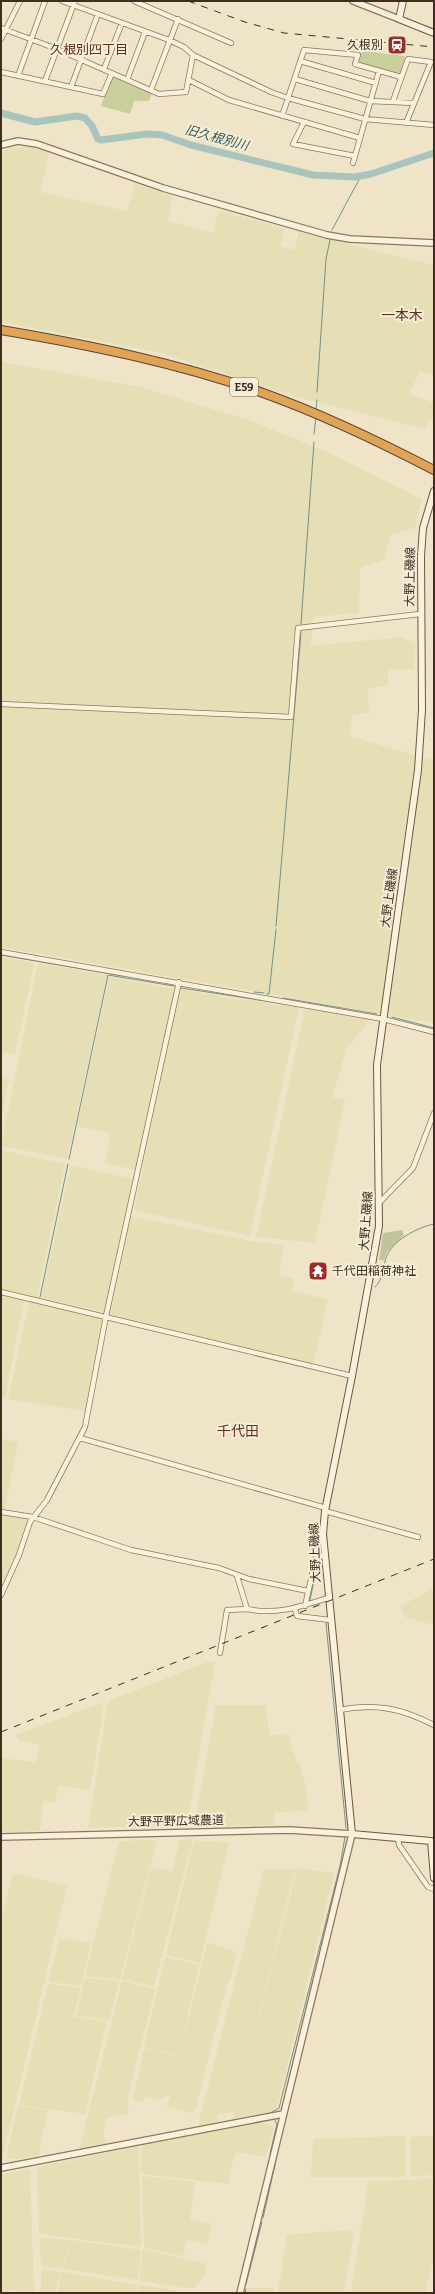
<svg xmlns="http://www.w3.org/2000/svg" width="435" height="2294" viewBox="0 0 435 2294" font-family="Bitter,'Noto Sans JP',serif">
<rect width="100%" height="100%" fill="#f0e4c8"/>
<path fill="#e6deb5" d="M33,146L49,153L40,192L127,211L135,184L173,196L168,221L213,233L219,210L285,229L280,246L294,250L299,232L434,265V375L420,371L409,394L434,403V420L430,419L425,429L286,394L161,353L1,322V153L7,149Z
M1,362L141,387L251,421L325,451L422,499L415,528L390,535L384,560L360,568L359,613L313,617L311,646L403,637L415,645L414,669L388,670V686L368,688L369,713L352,715L350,736L427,759L434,757V1023L1,947Z
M1,957L34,963L15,1055L1,1052Z
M38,963L107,975L67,1159L1,1146Z
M109,977L175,989L136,1170L105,1163L110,1133L77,1126Z
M179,989L248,1001L254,1000L279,1006L282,1003L299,1007L250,1236L134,1210Z
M305,1008L370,1020L347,1048L332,1097L345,1100L315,1243L256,1237Z
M1,1078L9,1080L1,1118Z
M1,1150L65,1164L37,1297L1,1289Z
M71,1165L133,1179L104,1312L41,1298Z
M131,1216L251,1241L284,1245L279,1275L294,1279L293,1291L328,1300L313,1365L110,1315Z
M1,1295L24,1300L5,1398L1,1397Z
M29,1302L102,1318L85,1411L8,1399Z
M1,1439L18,1442L5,1509H1Z
M1,1515L27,1519L16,1555L4,1580L1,1579Z
M434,1588V1625L405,1617L401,1606Z
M210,1661L215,1662L187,1825L88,1828L107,1708L111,1700Z
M101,1703L103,1710L90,1790L58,1785L55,1803L43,1801L40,1831L1,1832V1758L36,1762L39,1745L19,1741L16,1735Z
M216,1705H266L269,1735L288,1734L298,1765H300L307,1792L308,1811L274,1812V1825L194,1826Z
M193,1839L154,1986L122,1979L151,1867L172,1871L180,1840Z
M157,1840L120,1980L85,1976L119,1841Z
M194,1841L229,1842L200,1963L166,1955Z
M297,1868L334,1873L277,2107L269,2112L233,2119L235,2112L218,2114V2122L199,2126V2121L264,1869H295L235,2111Z
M13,1873L67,1886L1,2164V1920Z
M59,1938L91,1943L81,1986L49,1982Z
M207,1943L237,1952L230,1981H228L196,2108L192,2113L167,2107L171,2092L170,2095L156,2100L144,2097L143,2102L133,2100L144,2048L179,2057Z
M165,1957L199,1965L179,2056L144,2047Z
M85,1978L119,1981L109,2020L76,2016Z
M122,1981L155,1989L129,2091L128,2114L106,2118L103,2131L106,2145L81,2150L80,2146Z
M48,1984L81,1988L73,2017L107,2021L85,2114L19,2105Z
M18,2106L48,2110L38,2156L15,2159L6,2158Z
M258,2122L274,2126L266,2157L235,2152L228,2184L141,2174L142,2145Z
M404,2136L406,2137L405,2177H311L313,2139Z
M412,2136H434V2175L413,2176L410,2173V2139H412Z
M139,2146L141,2247L39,2234L37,2167Z
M30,2169L34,2293L24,2290L21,2292L9,2289L8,2292L1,2291V2174Z
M142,2176L195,2182L190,2219L212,2224L207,2244L187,2240L183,2256L144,2248Z
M434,2179V2257L425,2293H351L368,2184L371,2181Z
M352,2230L354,2234L344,2293H278L287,2236L291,2234Z
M40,2238L70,2240L62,2269L41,2266Z
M71,2240L141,2250L138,2280L63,2269Z
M143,2249L207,2264L205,2274L193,2289L139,2281Z
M43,2269L61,2272L55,2293H41V2271Z
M62,2272L138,2285L137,2293H57Z
M140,2285L178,2291L177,2293H139Z
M247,2288H274L273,2293H246Z"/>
<path fill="#c9cf9b" d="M362,51L405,56L401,72L396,74L360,64L359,60Z
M114,77L152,93L149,101H134L130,114L101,106L111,78Z"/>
<path fill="#bfc49a" d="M402,1230L404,1235L387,1252L384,1260H379L383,1233Z"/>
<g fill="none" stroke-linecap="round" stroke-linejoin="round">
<path stroke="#6f938a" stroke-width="1" d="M332,230L361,176
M317,392L326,259L330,240
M316,409L317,400
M314,434L316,417
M301,624L314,442
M276,926L301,633
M1,955L123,976
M181,988L279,1003
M254,992L264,993
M267,994H269L276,929
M283,998L377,1014
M392,1017L434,1028
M69,1159L108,975L174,986
M375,1287C383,1280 382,1269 386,1258C391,1241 418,1227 434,1224
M40,1297L68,1164
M310,1600L318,1562
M326,1623L346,1828
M270,2113L279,2108L340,1866L345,1837
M270,2154L277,2124L274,2119
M263,2218L277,2156
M246,2284L262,2222
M245,2293L246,2289"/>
<path stroke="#a9c4bc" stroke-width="7" d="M1,113L35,122L77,116L85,118L92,126L98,139L101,140L147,134L162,135L191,145L313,175L355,177L371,174L434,153"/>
<defs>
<path id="minor" d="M62,1L169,40L184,47L193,55L271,92L288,98L365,119L434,125
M134,1L231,43
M1,28L57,49L159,94L186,92L193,55
M1,39L20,1
M300,61L376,83
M104,69L122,23
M1,72L103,94L112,73
M18,76L45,1
M295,79L370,101L414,103
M127,80L145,32
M189,80L229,100L360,138
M45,81L75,1
M71,87L98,14
M151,90L178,19
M393,101L408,59L431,62L406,123
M282,116L304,50L358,55L355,64L401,77
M304,122L293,144L355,156
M353,163L379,71
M1,704L291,717L298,628L420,614
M1,952L383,1019L434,1032
M380,1202L413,1168L434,1113
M1,1292L352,1376
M80,1438L326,1508
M325,1511L418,1537
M1,1512L33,1517L131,1550L219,1568L249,1579L308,1591
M237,1576L247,1609C277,1615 300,1607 328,1598
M1,1595L19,1555L30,1522L47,1500L85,1427L106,1316L179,982
M305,1606L316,1557L324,1556
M295,1609L297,1616L330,1620
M220,1653L227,1610L247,1609
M339,1710C375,1703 401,1708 434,1725
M398,1838L399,1845L428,1887L434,1889"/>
<path id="tertiary" d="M353,1L399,19
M1,145L18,141L37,144L163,188L327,235L350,239L434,243
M1,1837L289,1830L352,1834L240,2293
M1,2168L283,2114"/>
<path id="secondary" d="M403,1L399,19L434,33
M434,491L423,528L421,556L422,710L418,770L377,1065L379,1226L352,1376L325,1511L323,1534L352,1834L431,1841L434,1878"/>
<path id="motorway" d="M1,330C89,345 178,363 263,393C322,414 378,441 434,470"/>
</defs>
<use href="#minor" stroke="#8d765c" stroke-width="6"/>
<use href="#tertiary" stroke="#8d765c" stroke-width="8"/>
<use href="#secondary" stroke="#6f573f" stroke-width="8"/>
<use href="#motorway" stroke="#5b4430" stroke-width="10"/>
<use href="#minor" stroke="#faf1dc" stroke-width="4.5"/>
<use href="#tertiary" stroke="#faf1dc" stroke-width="5.5"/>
<use href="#secondary" stroke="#faf1dc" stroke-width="6"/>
<use href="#motorway" stroke="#e0a458" stroke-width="8"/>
<path stroke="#3d2e20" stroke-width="1" stroke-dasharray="7 7" stroke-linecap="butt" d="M188,1L245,22L284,33L434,47
M1,1732L434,1559"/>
</g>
<defs>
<symbol id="station-square" viewBox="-11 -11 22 22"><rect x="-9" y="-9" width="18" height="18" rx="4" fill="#9e2a2b" stroke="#f7eed8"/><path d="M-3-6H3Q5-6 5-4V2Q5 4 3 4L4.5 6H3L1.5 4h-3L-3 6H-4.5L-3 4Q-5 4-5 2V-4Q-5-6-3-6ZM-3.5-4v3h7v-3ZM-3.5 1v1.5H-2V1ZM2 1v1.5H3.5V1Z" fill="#fff"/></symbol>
<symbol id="temple-square" viewBox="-11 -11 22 22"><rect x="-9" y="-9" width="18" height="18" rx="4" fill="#9e2a2b" stroke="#f7eed8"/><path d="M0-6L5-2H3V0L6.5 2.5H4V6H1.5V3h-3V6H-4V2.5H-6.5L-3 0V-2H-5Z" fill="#fff"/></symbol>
</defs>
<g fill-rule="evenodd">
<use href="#station-square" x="386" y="34" width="22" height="22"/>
<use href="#temple-square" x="307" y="1260" width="22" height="22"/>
</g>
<g text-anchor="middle" stroke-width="4" stroke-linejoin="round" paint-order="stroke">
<rect fill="#f7eed8" stroke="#756857" stroke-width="1" x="230" y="378" width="28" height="18" rx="3"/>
<g font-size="11" font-weight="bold" fill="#3d2e20">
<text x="244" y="391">E59</text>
</g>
<g font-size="12" fill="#3d2e20" stroke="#f7eed8" text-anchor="end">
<text x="383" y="49">久根別</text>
<text x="332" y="1275" text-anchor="start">千代田稲荷神社</text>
</g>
<g font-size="12" fill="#3d2e20" stroke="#f7eed8">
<text transform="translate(410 577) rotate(-89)" y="4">大野上磯線</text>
<text transform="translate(389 898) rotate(-82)" y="4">大野上磯線</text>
<text transform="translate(366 1221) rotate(-86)" y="4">大野上磯線</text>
<text transform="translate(315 1553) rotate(-92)" y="4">大野上磯線</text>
<text transform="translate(176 1821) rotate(-1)" y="4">大野平野広域農道</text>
</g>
<g font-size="13" fill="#6b2e1e" stroke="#f7eed8">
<text x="89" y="54">久根別四丁目</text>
</g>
<g font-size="13" font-style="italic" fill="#2f5d5a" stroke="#f7eed8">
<text transform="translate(217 137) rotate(15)" y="5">旧久根別川</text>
</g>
<g font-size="14" fill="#6b2e1e" stroke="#f7eed8">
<text x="402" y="320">一本木</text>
<text x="238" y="1436">千代田</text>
</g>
</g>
<rect width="435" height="2294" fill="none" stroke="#3d2e20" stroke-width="4"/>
</svg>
